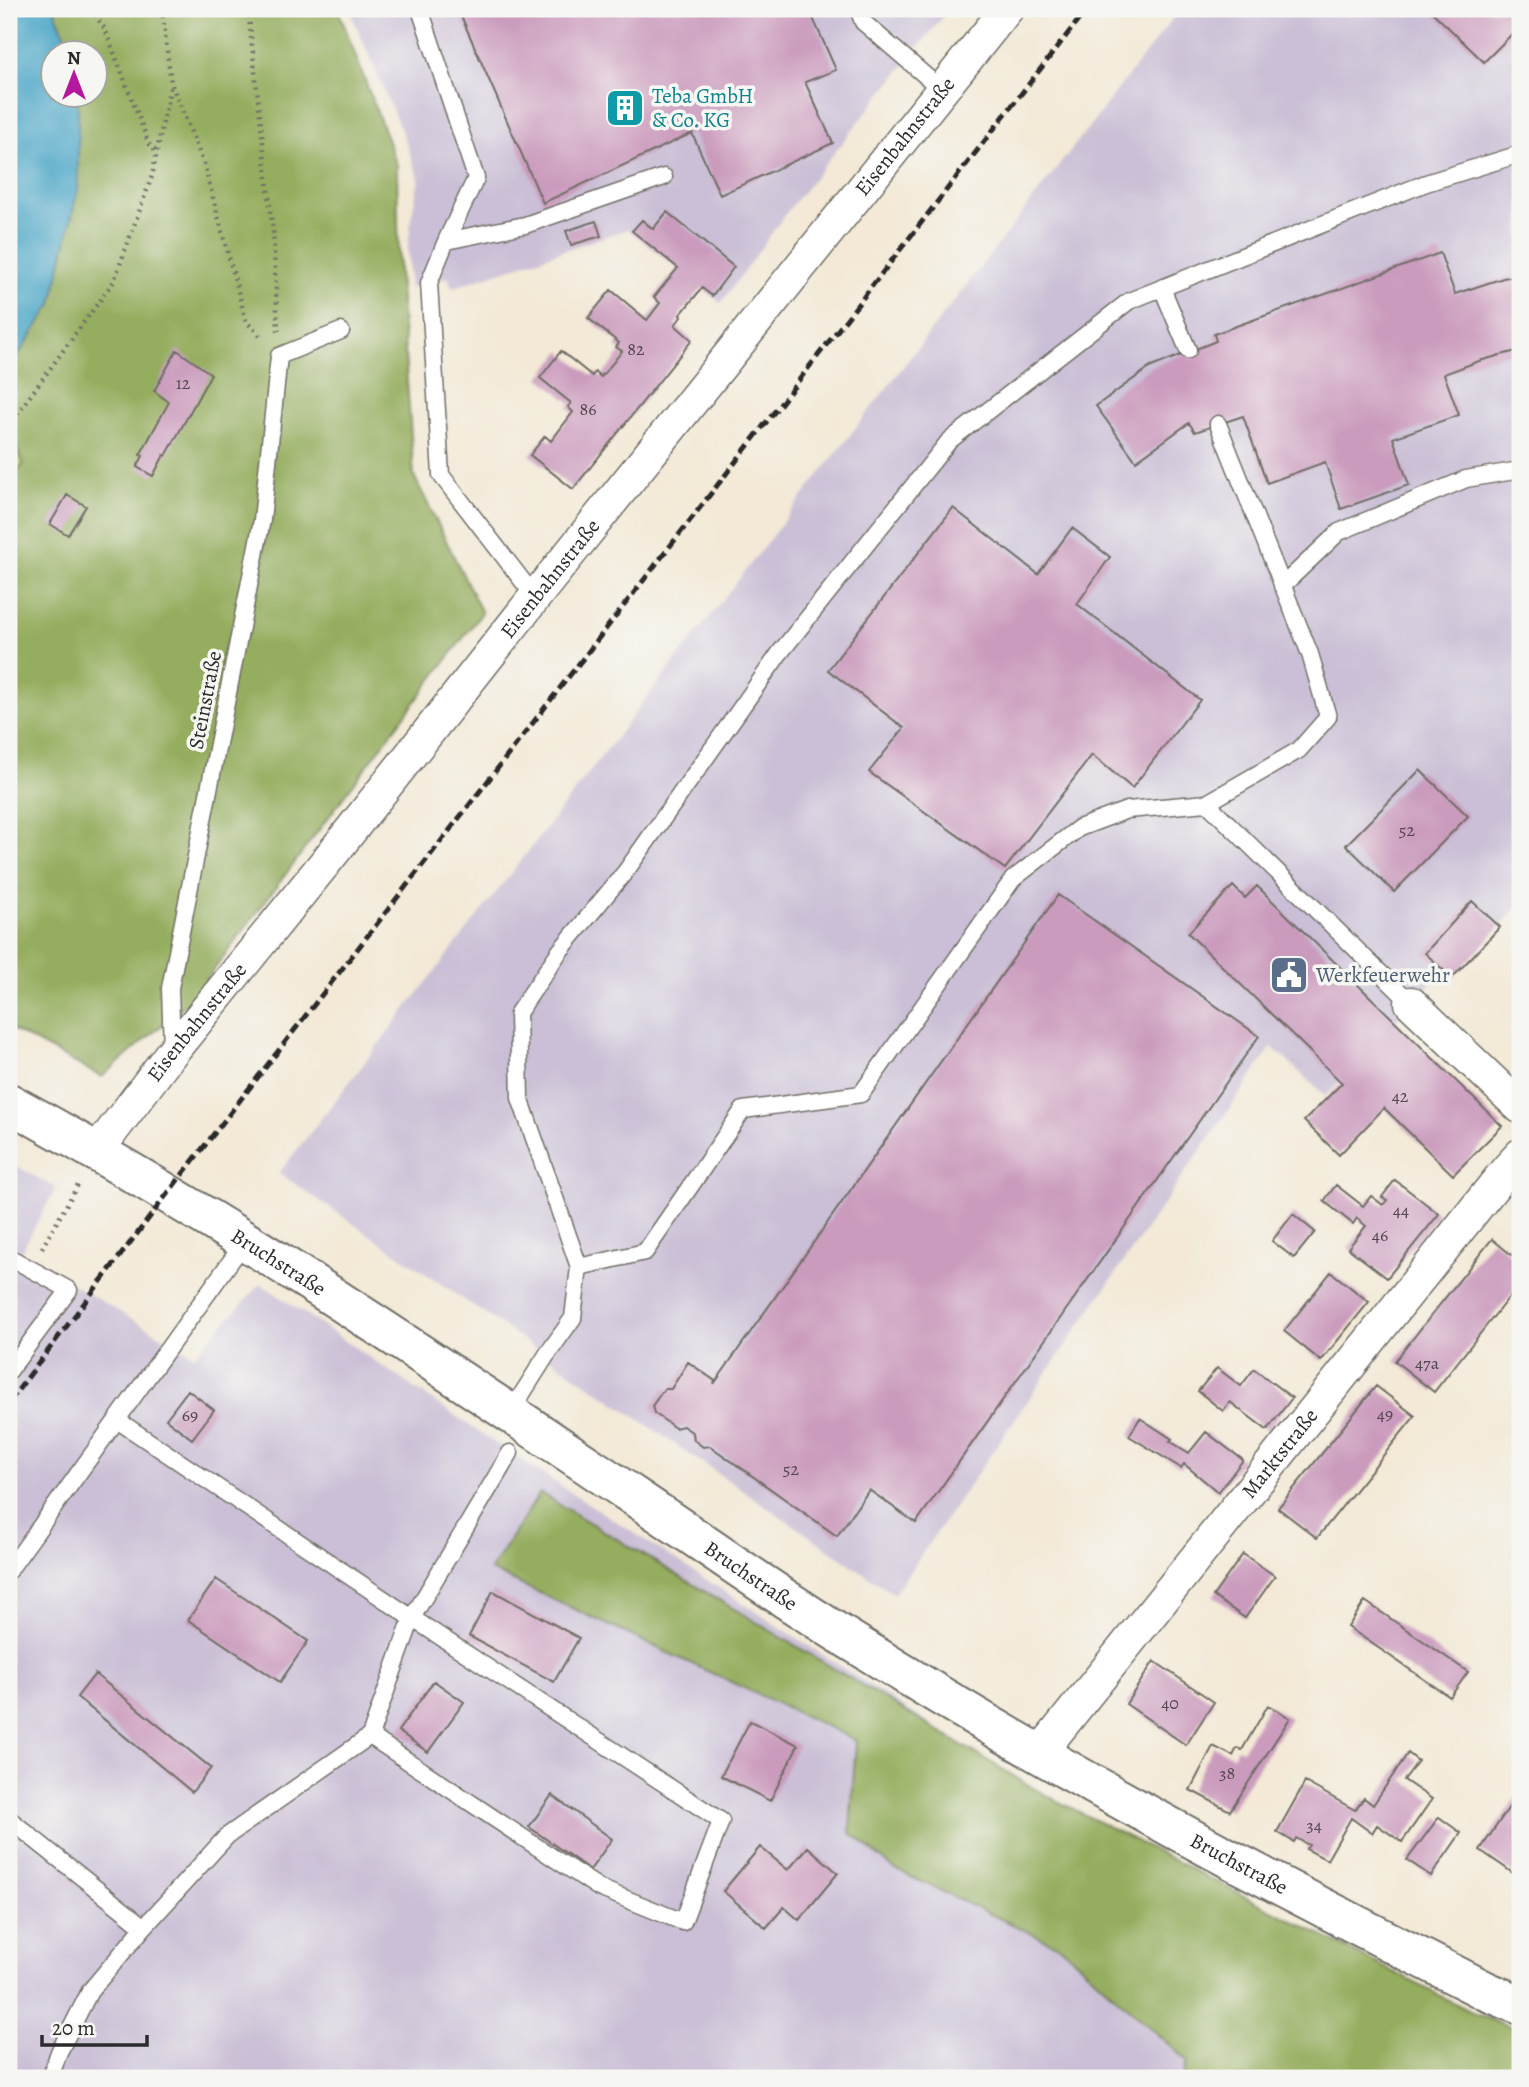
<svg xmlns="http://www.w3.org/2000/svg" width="1529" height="2087" viewBox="0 0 1529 2087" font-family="Alegreya,serif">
<rect width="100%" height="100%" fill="#f6f6f2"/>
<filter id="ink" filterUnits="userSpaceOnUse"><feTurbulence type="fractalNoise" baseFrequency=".0143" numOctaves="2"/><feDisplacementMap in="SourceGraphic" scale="14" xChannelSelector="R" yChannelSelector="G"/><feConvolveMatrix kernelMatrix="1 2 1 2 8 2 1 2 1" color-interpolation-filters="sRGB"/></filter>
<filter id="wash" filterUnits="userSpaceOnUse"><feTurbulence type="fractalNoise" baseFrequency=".00686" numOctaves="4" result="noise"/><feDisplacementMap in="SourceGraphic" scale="28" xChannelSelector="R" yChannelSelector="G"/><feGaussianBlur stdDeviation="1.57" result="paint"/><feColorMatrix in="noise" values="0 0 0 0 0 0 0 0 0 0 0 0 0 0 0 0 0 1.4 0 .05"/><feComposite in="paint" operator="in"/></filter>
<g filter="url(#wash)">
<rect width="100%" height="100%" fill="#f3e9d6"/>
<path fill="#cabfd6" d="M349,9H949L790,208L721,303L628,229L452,288L448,277L410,288L408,249L411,219L419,179L403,135Z
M1180,9H1520V905L1452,978L1443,970L1326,1096L1272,1047L894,1594L279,1173Z
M9,1162L56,1188L20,1254L194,1355L261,1284L510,1453L1021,1783L1331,2078H9Z"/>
<path fill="#bcc96b" stroke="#747a4b" stroke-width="2" d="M9,432L24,464L9,481Z"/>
<path fill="#95ad5f" stroke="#606c45" stroke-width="2" d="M54,9H338L397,165L399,272L414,476L482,613L191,1000L102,1077L9,1028V481L24,464L9,432V369L52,304L78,188V95L94,94V52H72Z
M540,1493L1042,1793L1476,2014L1520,2030V2078H1183L1187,2061L1061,1947L894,1869L850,1832L856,1740L490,1570Z"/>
<path fill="#49a5c7" stroke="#3a6879" stroke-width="2" d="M9,9H54L72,52H52V94L78,95V188L52,304L9,369Z"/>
<g id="blocks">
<path fill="#cb9bbd" d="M458,9H809L836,70L805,82L833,143L720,195L692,133L543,203Z
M1429,9H1520V26L1484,62Z
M667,212L734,267L712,296L702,288L680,315L681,317L675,325L692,340L573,489L530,455L545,436L551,441L573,412L568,407L571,403L540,378L561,351L592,376L595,372L601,377L611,365L622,351L616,347L619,343L588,318L611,290L647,320L660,303L654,297L678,268L632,231L642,220L653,229Z
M596,221L601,236L571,245L566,231Z
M1440,253L1455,294L1503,278L1520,275V350L1479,361L1444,374L1459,415L1393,438L1409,485L1341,509L1325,462L1267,483L1243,416L1195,432L1189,423L1136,461L1096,406L1149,368L1216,341L1214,334Z
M177,350L211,374L166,456L164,455L153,476L137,467L143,456L140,455L169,402L154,391Z
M67,495L86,506L68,535L50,524Z
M953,508L1038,574L1072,528L1110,557L1077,604L1200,700L1132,788L1092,755L1005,869L869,772L904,728L828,670Z
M1420,770L1468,816L1394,892L1346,845Z
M1233,886L1245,898L1257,886L1502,1126L1453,1175L1384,1108L1339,1155L1304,1121L1342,1083L1188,933Z
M1058,895L1259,1036L916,1523L869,1490L837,1536L710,1446L703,1447L694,1440L693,1433L683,1426L675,1428L654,1413L652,1406L664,1389H671L688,1362L715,1381L714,1384Z
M1472,901L1500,927L1452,978L1425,953Z
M1395,1180L1439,1214L1387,1278L1348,1248L1366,1226L1357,1218L1353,1224L1324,1201L1336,1185L1363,1206L1371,1196L1383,1205L1387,1200L1382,1197Z
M1293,1214L1315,1232L1294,1258L1272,1241Z
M1492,1239L1520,1262V1283L1434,1392L1395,1361Z
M1331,1272L1369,1302L1321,1361L1284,1331Z
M1217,1368L1241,1386L1254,1369L1292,1398L1267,1430L1230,1402L1223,1411L1198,1391Z
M1376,1386L1415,1416L1317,1538L1278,1508Z
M188,1390L214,1410L192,1439L166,1419Z
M1140,1418L1172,1439L1170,1441L1189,1453L1206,1432L1243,1460L1218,1492L1184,1464L1181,1468L1129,1436Z
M1243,1554L1275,1576L1245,1618L1213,1596Z
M216,1579L308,1641L280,1682L188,1620Z
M493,1591L579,1638L554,1682L469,1636Z
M1365,1601L1468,1672L1450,1697L1348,1627Z
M1154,1661L1214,1702L1186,1745L1126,1704Z
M95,1674L211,1768L192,1792L77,1697Z
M434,1681L464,1702L428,1752L398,1731Z
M1268,1705L1290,1718L1230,1811L1190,1790L1213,1746L1233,1756L1237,1748L1242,1750Z
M750,1721L798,1745L770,1801L721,1776Z
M1408,1753L1418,1761L1404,1780L1432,1799L1402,1842L1377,1825L1372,1833L1351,1818L1327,1860L1306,1849L1309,1845L1296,1838L1294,1842L1277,1832L1305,1782L1355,1810L1364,1798L1373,1805Z
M1520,1791V1878L1480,1850Z
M552,1795L612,1839L590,1870L529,1827Z
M1439,1817L1461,1833L1431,1876L1407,1860Z
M760,1847L788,1870L808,1847L838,1873L799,1920L784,1907L766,1928L723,1891Z"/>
</g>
</g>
<g filter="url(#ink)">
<use href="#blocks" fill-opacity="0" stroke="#716e67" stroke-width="2"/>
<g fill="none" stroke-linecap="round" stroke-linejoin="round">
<defs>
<path id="lane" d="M420,9L476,178L446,241L429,283L441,475L535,597
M858,9L863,22L942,90
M446,241L525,225L664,177
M1162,288L1188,350
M1282,586L1339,532L1466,479L1520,470
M1207,803L1299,750L1328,717L1310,654L1218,424
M172,1049L170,988L262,520L279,356L341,331
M9,1257L69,1290L9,1371
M579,1267L645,1252L743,1110L861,1094L1013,879L1079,828L1127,810L1207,803L1411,1003
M510,1413L546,1356L573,1318L579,1267L520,1098L518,1013L559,952L626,871L779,654L949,441L1129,301L1426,183L1520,154
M117,1420L412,1618L721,1821L683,1922L599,1888L370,1736
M9,1570L246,1240
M9,1819L144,1927
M50,2078L59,2052L90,1991L144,1927L227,1836L370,1736L412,1618L510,1453"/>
<g id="street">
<path d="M1411,1003L1520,1107"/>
<path id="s1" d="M97,1151L172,1052L333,853L535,597L1007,9"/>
<path id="s2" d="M1039,1754L1508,1168L1520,1155"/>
</g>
<g id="secondary">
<path id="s3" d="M9,1103C225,1220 428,1358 632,1495C707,1545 780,1598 856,1644C961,1710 1069,1772 1178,1831C1280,1887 1383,1938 1486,1991L1520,2005"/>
</g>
</defs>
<use href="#lane" stroke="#716e67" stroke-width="19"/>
<use href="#street" stroke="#716e67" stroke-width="35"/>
<use href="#secondary" stroke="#716e67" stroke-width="42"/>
<path stroke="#716e67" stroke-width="4.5" stroke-dasharray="2 5" stroke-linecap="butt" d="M91,9L105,29L149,144L157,153
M162,9L171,83L204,164L246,321L263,339
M248,9L273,232L278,331
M9,425L114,281L152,176L171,83
M42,1248L79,1183"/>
<use href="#lane" stroke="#fff" stroke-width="16"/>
<use href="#street" stroke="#fff" stroke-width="32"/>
<use href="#secondary" stroke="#fff" stroke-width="38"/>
<path stroke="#2b2b2b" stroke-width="5" stroke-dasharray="10 5" stroke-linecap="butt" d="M9,1402L168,1193L1087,9"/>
</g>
</g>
<defs>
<symbol id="building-square" viewBox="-11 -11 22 22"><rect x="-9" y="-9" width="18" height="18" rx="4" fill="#0f9aa8" stroke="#f6f6f2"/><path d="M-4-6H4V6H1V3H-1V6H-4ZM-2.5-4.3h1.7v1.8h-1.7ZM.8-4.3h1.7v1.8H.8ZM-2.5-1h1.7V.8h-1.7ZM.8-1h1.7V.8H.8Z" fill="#fff"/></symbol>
<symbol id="civic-square" viewBox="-11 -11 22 22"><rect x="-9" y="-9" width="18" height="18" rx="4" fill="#5c6f8a" stroke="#f6f6f2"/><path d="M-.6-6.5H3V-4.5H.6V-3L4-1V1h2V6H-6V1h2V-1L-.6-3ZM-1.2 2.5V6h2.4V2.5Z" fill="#fff"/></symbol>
</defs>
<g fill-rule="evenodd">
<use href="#building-square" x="603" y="86" width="44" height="44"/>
<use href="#civic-square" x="1267" y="953" width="44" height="44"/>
</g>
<g text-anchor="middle" stroke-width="7" stroke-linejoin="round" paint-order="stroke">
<g font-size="18" fill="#534750">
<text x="636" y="355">82</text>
<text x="183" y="389">12</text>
<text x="588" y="415">86</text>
<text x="1407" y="836">52</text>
<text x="1400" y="1102">42</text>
<text x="1401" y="1216">44</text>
<text x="1380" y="1241">46</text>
<text x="1427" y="1369">47a</text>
<text x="1385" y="1420">49</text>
<text x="190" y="1421">69</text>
<text x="791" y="1475">52</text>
<text x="1170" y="1709">40</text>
<text x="1227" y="1779">38</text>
<text x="1314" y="1831">34</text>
</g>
<g font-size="21" fill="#0d838f" stroke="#f6f6f2" text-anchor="start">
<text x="652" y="103">Teba GmbH<tspan x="652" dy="24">&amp; Co. KG</tspan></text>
</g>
<g font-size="21" fill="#2b2b2b" stroke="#f6f6f2">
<text dy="7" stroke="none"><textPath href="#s1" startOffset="1297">Eisenbahnstraße</textPath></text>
<text dy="7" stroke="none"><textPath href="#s1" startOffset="730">Eisenbahnstraße</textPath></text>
<text transform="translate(205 700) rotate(-79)" y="7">Steinstraße</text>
<text dy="7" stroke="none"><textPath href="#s1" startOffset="163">Eisenbahnstraße</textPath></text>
<text dy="7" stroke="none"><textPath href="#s3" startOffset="313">Bruchstraße</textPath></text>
<text dy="7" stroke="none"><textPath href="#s2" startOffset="385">Marktstraße</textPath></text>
<text dy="7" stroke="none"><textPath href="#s3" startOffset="880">Bruchstraße</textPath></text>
<text dy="7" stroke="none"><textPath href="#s3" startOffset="1447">Bruchstraße</textPath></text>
</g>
<g font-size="21" fill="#4e5e75" stroke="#f6f6f2" text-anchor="start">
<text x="1316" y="982">Werkfeuerwehr</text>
</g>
</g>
<rect width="1529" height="2087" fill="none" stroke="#f6f6f2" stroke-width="35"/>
<g transform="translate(74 74)"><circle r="33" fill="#f6f6f2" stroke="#a5a5a2" stroke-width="2"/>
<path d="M0-5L12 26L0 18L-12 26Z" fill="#b5179e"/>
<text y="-10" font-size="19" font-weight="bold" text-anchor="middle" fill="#2b2b2b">N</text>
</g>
<path d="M42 2035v10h105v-10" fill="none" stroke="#2b2b2b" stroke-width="3.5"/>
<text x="52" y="2035" font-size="21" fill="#2b2b2b" stroke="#f6f6f2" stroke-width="5" paint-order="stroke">20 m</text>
</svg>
